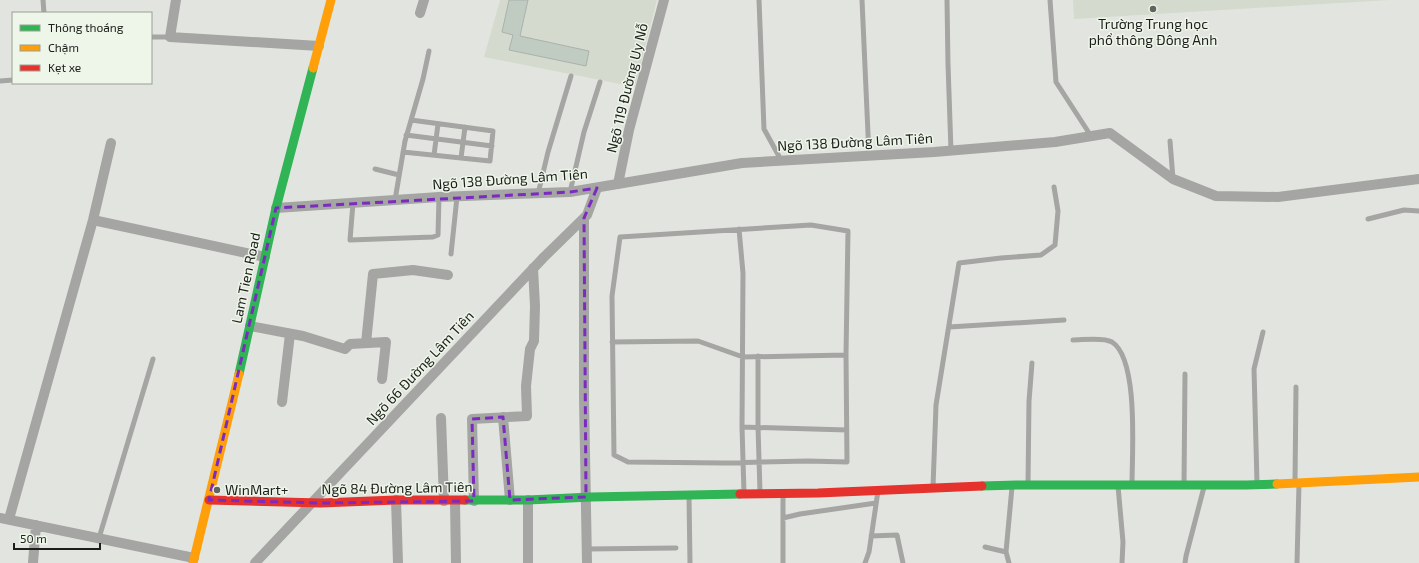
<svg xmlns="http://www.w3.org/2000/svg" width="1419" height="563" viewBox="0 0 1419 563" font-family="'Exo 2',sans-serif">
<rect width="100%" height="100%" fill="#e2e5df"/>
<path fill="#d4dbce" d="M500,0H657L635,87L484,57Z
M1073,0H1390L1074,19Z"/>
<path fill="#c0cbc2" stroke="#adb0ac" d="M509,0H528L520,36L589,51L586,66L509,50L513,35L502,32Z"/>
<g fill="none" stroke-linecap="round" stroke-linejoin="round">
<path stroke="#a5a5a3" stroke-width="5" d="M43,0L44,13
M759,0L764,129L781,160
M862,0L869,156
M947,0L948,64L951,151
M1050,0L1056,82L1091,136
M151,37H170
M0,81L13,80
M406,135L492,146
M1170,141L1173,179
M403,152L490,161L493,131L411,120
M434,155L438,124
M461,158L465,127
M375,169L399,175
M570,192L584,132L600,82
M538,194L548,152L571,76
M395,200L405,141L423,79L429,51
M353,203L350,240L433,237L438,235L439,197
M1368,219L1404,210L1419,211
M811,225L848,231L846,355L847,462L808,461L723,463L628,462L614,455L612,296L620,237Z
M739,229L743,273L742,427L744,493
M451,254L457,197
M949,327L1064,320
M1073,340C1083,340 1103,337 1112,342C1139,359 1132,454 1132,484
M612,342L698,341L743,357L846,355
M758,356V427L760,492
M742,427L847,430
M1295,482L1296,387
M1257,483L1254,369L1263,332
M1028,484L1029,401L1032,363
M1184,484L1185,374
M1118,486L1123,542L1122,563
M933,487L936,405L959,263L1001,258L1041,255L1055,245L1058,211L1054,187
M783,494V563
M689,496L690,563
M783,518L800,514L876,503
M871,536L897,535L903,563
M99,538L153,359
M985,547L1006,552
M587,549L676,548
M865,563L869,552L878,491
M1009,563L1006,552L1012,487
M1185,563L1186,556L1204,487
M1297,563L1299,484"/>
<path stroke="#a5a5a3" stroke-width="10" d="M176,0L170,37L319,46
M420,13L424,0
M618,184L629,130L664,0
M276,208L439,197L570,192L742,163L934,152L1055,142L1110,133L1173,179L1216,196L1278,197L1419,179
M584,218V398L587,563
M93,220L265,257
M250,326L303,336L345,349L350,344L386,342L382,379
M366,343L373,274L413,270L448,275
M282,402L290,334
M503,417L510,500
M441,418L444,501
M396,500L398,563
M455,501L456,563
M474,501L472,419L527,416L526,386L530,349L534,341L535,306L533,268
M0,518L194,558
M9,519L93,220L111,143
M33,563L36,525
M255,563L544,257L587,215L597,188
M528,563V500"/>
<path stroke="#30b455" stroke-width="9" d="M239,374L276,208L313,68
M982,486L1016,485H1246L1277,484
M465,500H528L591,497L740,494"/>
<path stroke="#ff9f0a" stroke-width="9" d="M313,68L331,0
M1277,484L1419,477
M193,563L239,374"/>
<path stroke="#e5322d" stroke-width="9" d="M740,494L818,493L982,486
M209,500L321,503L396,500H465"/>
</g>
<path fill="none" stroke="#7b2cbf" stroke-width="3" stroke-dasharray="8 5" stroke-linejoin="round" d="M597,188L584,218L586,497L510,500L503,417L472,419L474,501L321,503L209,500L276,208L570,192Z"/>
<g fill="#61645f" stroke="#eef5e9" stroke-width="1.5">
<circle cx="1153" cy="9" r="4"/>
<circle cx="217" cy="490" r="4"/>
</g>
<g text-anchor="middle" stroke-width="3" stroke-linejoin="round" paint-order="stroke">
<g font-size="14" fill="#1c1e1a" stroke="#eef5e9">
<text x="1153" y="29">Trường Trung học<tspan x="1153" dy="16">phổ thông Đông Anh</tspan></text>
<text x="225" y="495" text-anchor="start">WinMart+</text>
</g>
<g font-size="14" fill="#1c1e1a" stroke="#eef5e9">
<text transform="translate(627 88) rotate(-76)" y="5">Ngõ 119 Đường Uy Nỗ</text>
<text transform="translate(855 142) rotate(-3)" y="5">Ngõ 138 Đường Lâm Tiên</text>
<text transform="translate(510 179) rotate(-4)" y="5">Ngõ 138 Đường Lâm Tiên</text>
<text transform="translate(246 278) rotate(-78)" y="5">Lam Tien Road</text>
<text transform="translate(420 368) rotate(-47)" y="5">Ngõ 66 Đường Lâm Tiên</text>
<text transform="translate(397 488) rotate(-1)" y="5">Ngõ 84 Đường Lâm Tiên</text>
</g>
</g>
<rect x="12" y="12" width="140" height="72" fill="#eef5e9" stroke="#9a9f96"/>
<rect x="20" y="25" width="20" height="6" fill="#30b455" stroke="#9a9f96"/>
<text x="48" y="32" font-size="12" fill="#1c1e1a">Thông thoáng</text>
<rect x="20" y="45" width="20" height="6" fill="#ff9f0a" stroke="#9a9f96"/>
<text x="48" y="52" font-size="12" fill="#1c1e1a">Chậm</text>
<rect x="20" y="65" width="20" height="6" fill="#e5322d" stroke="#9a9f96"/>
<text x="48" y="72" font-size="12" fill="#1c1e1a">Kẹt xe</text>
<path d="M14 543v6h86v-6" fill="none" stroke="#1c1e1a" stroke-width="2"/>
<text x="20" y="543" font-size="12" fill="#1c1e1a" stroke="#eef5e9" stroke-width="3" paint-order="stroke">50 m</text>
</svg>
